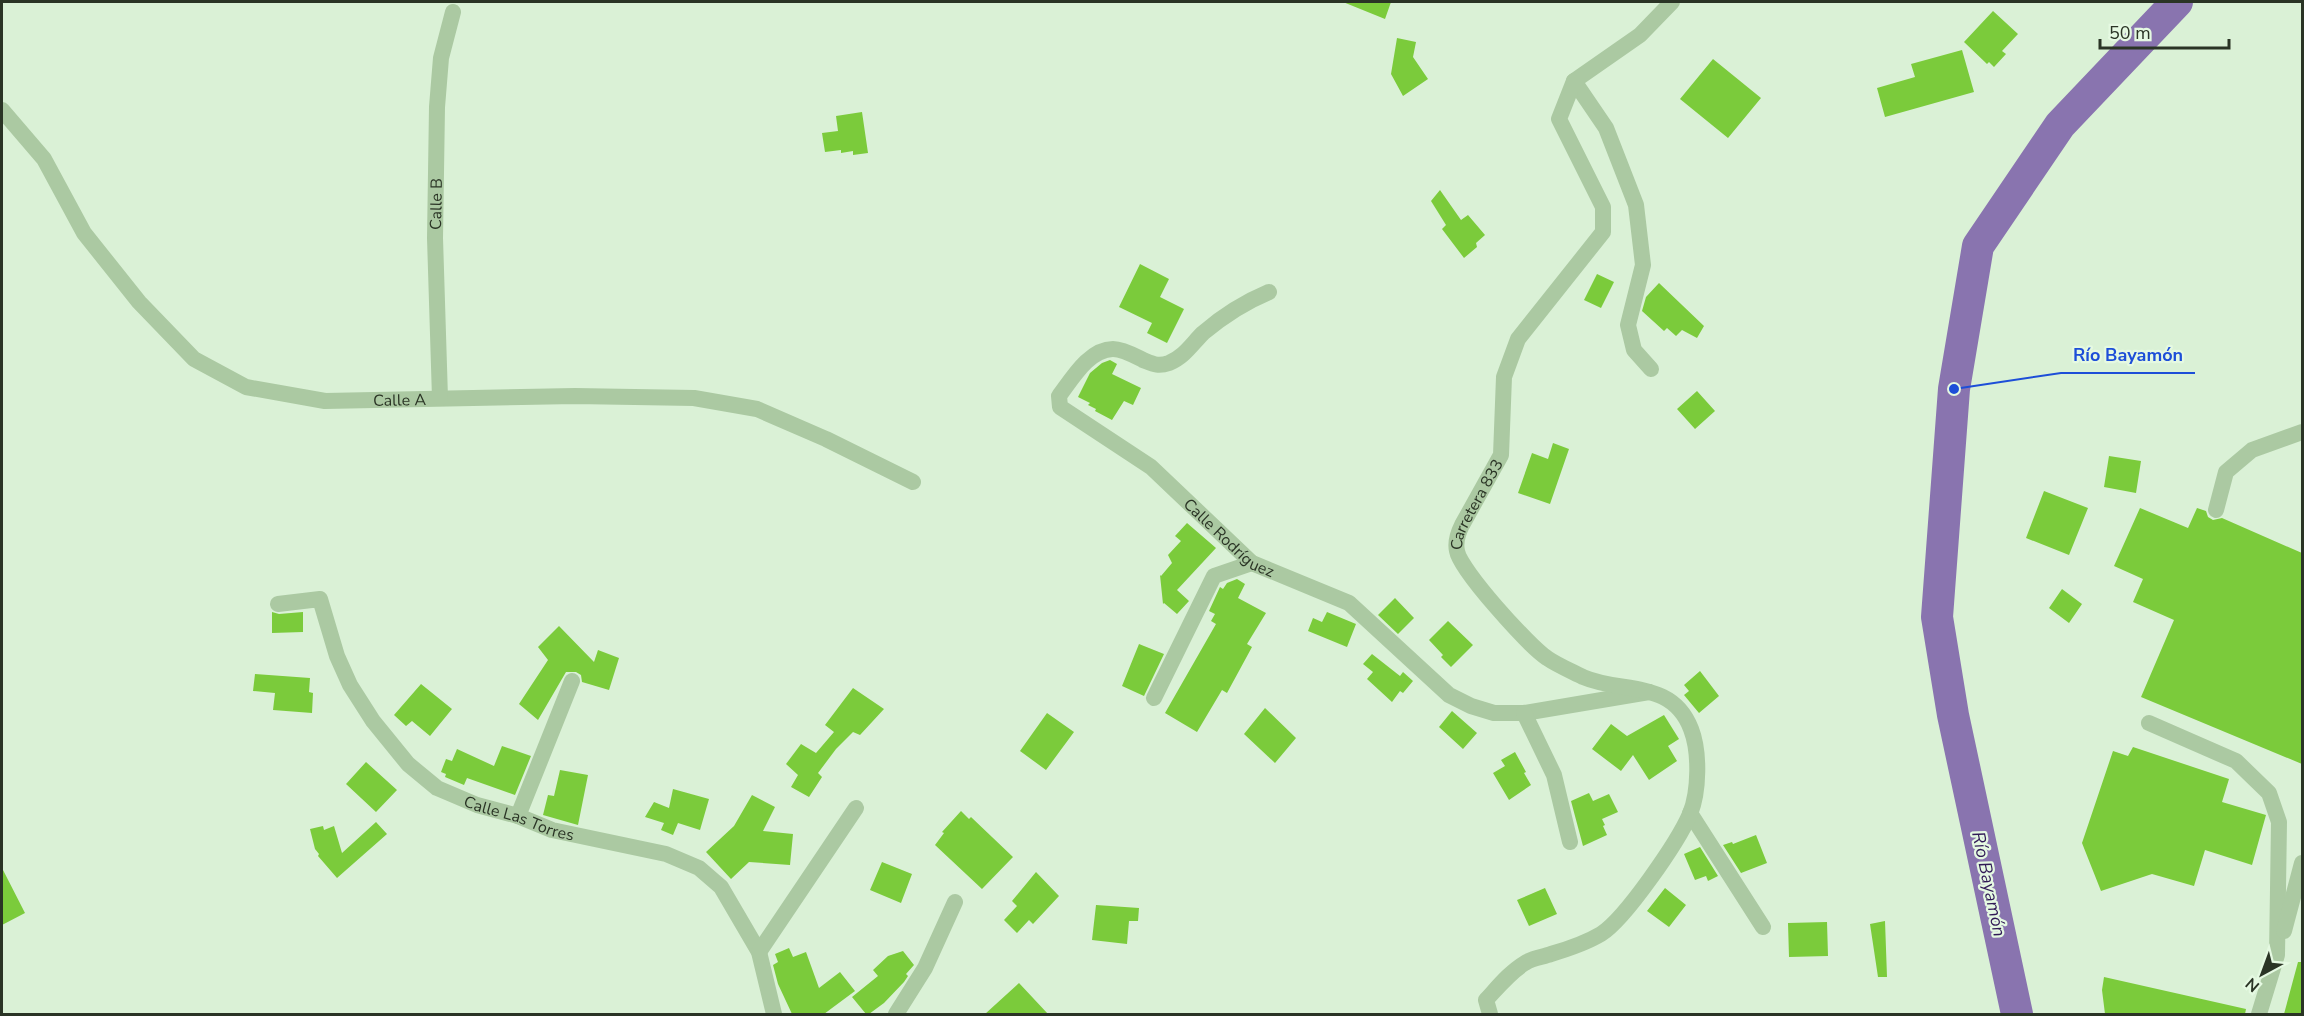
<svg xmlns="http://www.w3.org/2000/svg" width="2304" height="1016" viewBox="0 0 2304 1016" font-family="'Nunito Sans',sans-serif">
<rect width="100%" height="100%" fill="#daf1d6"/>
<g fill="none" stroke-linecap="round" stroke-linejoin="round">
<path stroke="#8974af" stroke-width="32" d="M2017,1014L1953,715L1937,617L1954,389L1978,246L2060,125L2177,2"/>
</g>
<path fill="#7bcb3b" d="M1343,2H1391L1385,19Z
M1993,11L2018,34L2002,51L2006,54L1994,67L1989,62L1987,64L1964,42Z
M1397,38L1416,42L1413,57L1428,79L1403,96L1391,74Z
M1962,50L1974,92L1885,117L1877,88L1915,77L1911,64Z
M1713,59L1761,98L1728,138L1680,99Z
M862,112L868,153L853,155V151L841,153V150L825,152L822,133L838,131L836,116Z
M1440,190L1461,220L1468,215L1485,235L1476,243L1477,247L1464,258L1442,229L1446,225L1431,201Z
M1140,264L1169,279L1160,297L1184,309L1167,343L1147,333L1152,323L1119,307Z
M1597,274L1614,282L1601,308L1584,300Z
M1659,283L1704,326L1697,338L1682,330L1676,336L1667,328L1664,331L1642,311L1646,297Z
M1110,360L1117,364L1112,374L1141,388L1133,405L1124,401L1112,420L1095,411L1096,409L1088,405L1090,403L1078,397L1090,373L1102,363Z
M1697,391L1715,411L1695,429L1677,409Z
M1553,443L1569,449L1550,504L1518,493L1532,453L1548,459Z
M2109,456L2141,461L2136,493L2104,487Z
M2044,491L2088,508L2069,555L2026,538Z
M2140,508L2188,528L2197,508L2206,511L2208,517L2213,520L2222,518L2302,553V764L2141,697L2174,620L2133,602L2143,579L2114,566Z
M1187,523L1216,548L1177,590L1189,601L1177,614L1164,603L1163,604L1160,575L1161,576L1172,563L1168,555L1181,541L1175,536Z
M1237,579L1245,584L1238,598L1266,613L1247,644L1252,647L1227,693L1222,690L1197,732L1165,713L1216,624L1211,621L1215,614L1209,611L1220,587L1223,589L1227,583Z
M2062,589L2082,604L2069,623L2049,608Z
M1395,598L1414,618L1398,634L1378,615Z
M272,612L279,614L303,612V632L272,633Z
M1327,612L1356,624L1347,647L1308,631L1313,618L1322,622Z
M1448,621L1473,645L1451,667L1441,657L1443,655L1429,640Z
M559,626L594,662L598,650L619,658L609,690L582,682L581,675L576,672H566L538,720L519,704L548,660L538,647Z
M1139,644L1164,654L1144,696L1122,686Z
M1372,654L1400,676L1403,672L1413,681L1403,693L1400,691L1392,702L1367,679L1373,672L1363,664Z
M1700,671L1719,696L1699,713L1684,695L1689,691L1684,685Z
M255,674L310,678L309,692L313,693L312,713L273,710L275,693L253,691Z
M421,684L452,709L430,736L412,721L406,726L394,715Z
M853,688L884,709L860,735L853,732L836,749L818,773L822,777L809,797L791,787L798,775L786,764L801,744L816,753L834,732L825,725Z
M1265,708L1296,738L1275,763L1244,734Z
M1452,711L1477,733L1463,749L1439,727Z
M1047,713L1074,732L1046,770L1020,751Z
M1664,715L1679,739L1668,746L1677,761L1649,780L1633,755L1621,771L1592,749L1611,724L1627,736Z
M502,746L531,756L515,795L467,778L464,785L445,777L446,774L441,772L446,759L452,761L457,749L494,766Z
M2133,747L2229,779L2222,802L2266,815L2252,865L2205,850L2194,886L2152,874L2101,891L2082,843L2113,751L2128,756Z
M1515,752L1526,772L1524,773L1531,785L1509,800L1493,773L1505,766L1501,760Z
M366,762L397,790L376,812L346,784Z
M560,770L588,775L578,825L543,815L548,795L554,796Z
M673,789L709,799L700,830L678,823L673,835L661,830L664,823L645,817L654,802L669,808Z
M1589,793L1593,801L1609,794L1618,812L1602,819L1605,825L1603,826L1607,835L1583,846L1571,801Z
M752,795L775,807L763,831L793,834L790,865L749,862L731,879L706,852L734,826Z
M961,811L969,819L971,817L1013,857L982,889L935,845L944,833L942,832Z
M376,822L387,834L337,878L318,856L319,854L315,849L310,829L323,826L324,830L334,826L342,853Z
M1756,835L1767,863L1741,873L1723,845L1732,842L1733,844Z
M1700,847L1718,876L1708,881L1706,876L1695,880L1684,854Z
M882,862L912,874L901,903L870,890Z
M2,868L25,913L2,925Z
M1036,872L1059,896L1033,924L1029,920L1017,933L1004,920L1017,906L1012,901Z
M1545,888L1557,914L1529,926L1517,900Z
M1665,888L1686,905L1669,927L1647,911Z
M1096,905L1139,908L1138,921H1129L1127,944L1092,940Z
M1885,921L1887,977H1878L1870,924Z
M1827,922L1828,956L1789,957L1788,923Z
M789,948L793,957L806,952L819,988L840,972L855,991L824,1014H792L778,984L773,965L778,962L775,954Z
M903,951L914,965L906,974L908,976L904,982L884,1003L869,1014H866L852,997L878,976L873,970L888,956Z
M2298,962H2302V1014H2284Z
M2104,977L2246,1009L2245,1014H2105L2102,990Z
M1019,983L1048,1014H985Z"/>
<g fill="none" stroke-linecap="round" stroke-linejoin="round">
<g stroke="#abc9a2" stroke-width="16">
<path d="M1574,81L1606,128L1636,205L1643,265L1628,325L1634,350L1651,369"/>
<path id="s1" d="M2,110L44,159L84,233L139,302L194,359L246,387L325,401L575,396L694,398L757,409L826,439L913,482"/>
<path id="s2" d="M1269,292C1245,302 1223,316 1203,333C1192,344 1184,357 1169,363C1158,367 1153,364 1143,360C1135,356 1123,349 1113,349C1089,349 1072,379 1059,396L1060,407L1151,467L1252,563L1349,603L1449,695L1471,706L1494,713H1524L1649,692"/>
<path id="s3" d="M440,398L435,238L437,107L441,58L453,12"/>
<path d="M2216,510L2226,472L2252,450L2302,432"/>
<path id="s4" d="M278,604L320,599L337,656L350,685L373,721L408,764L437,788L477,805L518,816L552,830L666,854L699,868L721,887L759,952L774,1014"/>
<path d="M1154,698L1214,576L1252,563"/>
<path d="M1524,713L1554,775L1570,842"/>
<path d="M2149,723L2236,761L2269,793L2279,822L2277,955L2259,1014"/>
<path d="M1690,813L1763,927"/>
<path d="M518,816L572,681"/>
<path d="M2284,931L2302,863"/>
<path d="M759,952L856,808"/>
<path d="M896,1014L925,968L955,902"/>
</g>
<path stroke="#abc9a2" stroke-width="16" id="s5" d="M1490,1014L1486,1000C1498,987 1510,972 1525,963C1532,958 1543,957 1551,954C1568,949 1586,943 1601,934C1625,919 1678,842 1690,814C1699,792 1700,752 1691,729C1672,679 1622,694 1583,677C1571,671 1557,665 1547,658C1529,646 1460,570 1457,551C1455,542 1458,533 1462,525L1501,455L1504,377L1518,339L1603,232V207L1559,119L1574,81L1640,35L1672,2"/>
</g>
<g text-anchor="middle" stroke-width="4.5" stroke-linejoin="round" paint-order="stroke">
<g font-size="16" fill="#2a3425" stroke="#e5f9e2">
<text dy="6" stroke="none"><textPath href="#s3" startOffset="194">Calle B</textPath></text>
<text dy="6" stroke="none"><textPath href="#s1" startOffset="530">Calle A</textPath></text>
<text dy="6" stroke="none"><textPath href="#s5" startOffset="746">Carretera 833</textPath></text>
<text dy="6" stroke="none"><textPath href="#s2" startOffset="483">Calle Rodríguez</textPath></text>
<text dy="6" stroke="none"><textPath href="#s4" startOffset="357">Calle Las Torres</textPath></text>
</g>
<g font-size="18" font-style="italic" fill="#301956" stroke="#e5f9e2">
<text transform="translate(1989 884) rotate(78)" y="6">Río Bayamón</text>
</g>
</g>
<path fill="none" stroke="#1d4ed8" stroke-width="2" d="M1954 389L2061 373H2195"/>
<circle fill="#1d4ed8" stroke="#e5f9e2" stroke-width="2" cx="1954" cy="389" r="6"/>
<g font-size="18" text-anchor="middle" font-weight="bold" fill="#1d4ed8" stroke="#e5f9e2" stroke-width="4.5" stroke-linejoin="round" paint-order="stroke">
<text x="2128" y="361">Río Bayamón</text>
</g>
<rect width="2304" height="1016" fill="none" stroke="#2a3425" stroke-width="6"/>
<g transform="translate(2262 974) rotate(221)" stroke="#e5f9e2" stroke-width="4.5" paint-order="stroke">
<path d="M0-4.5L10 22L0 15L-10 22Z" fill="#2a3425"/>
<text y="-9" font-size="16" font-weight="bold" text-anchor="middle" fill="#2a3425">N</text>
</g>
<path d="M2100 39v9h129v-9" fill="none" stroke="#2a3425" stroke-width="3"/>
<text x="2109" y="39" font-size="18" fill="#2a3425" stroke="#e5f9e2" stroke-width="4.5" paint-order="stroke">50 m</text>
</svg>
